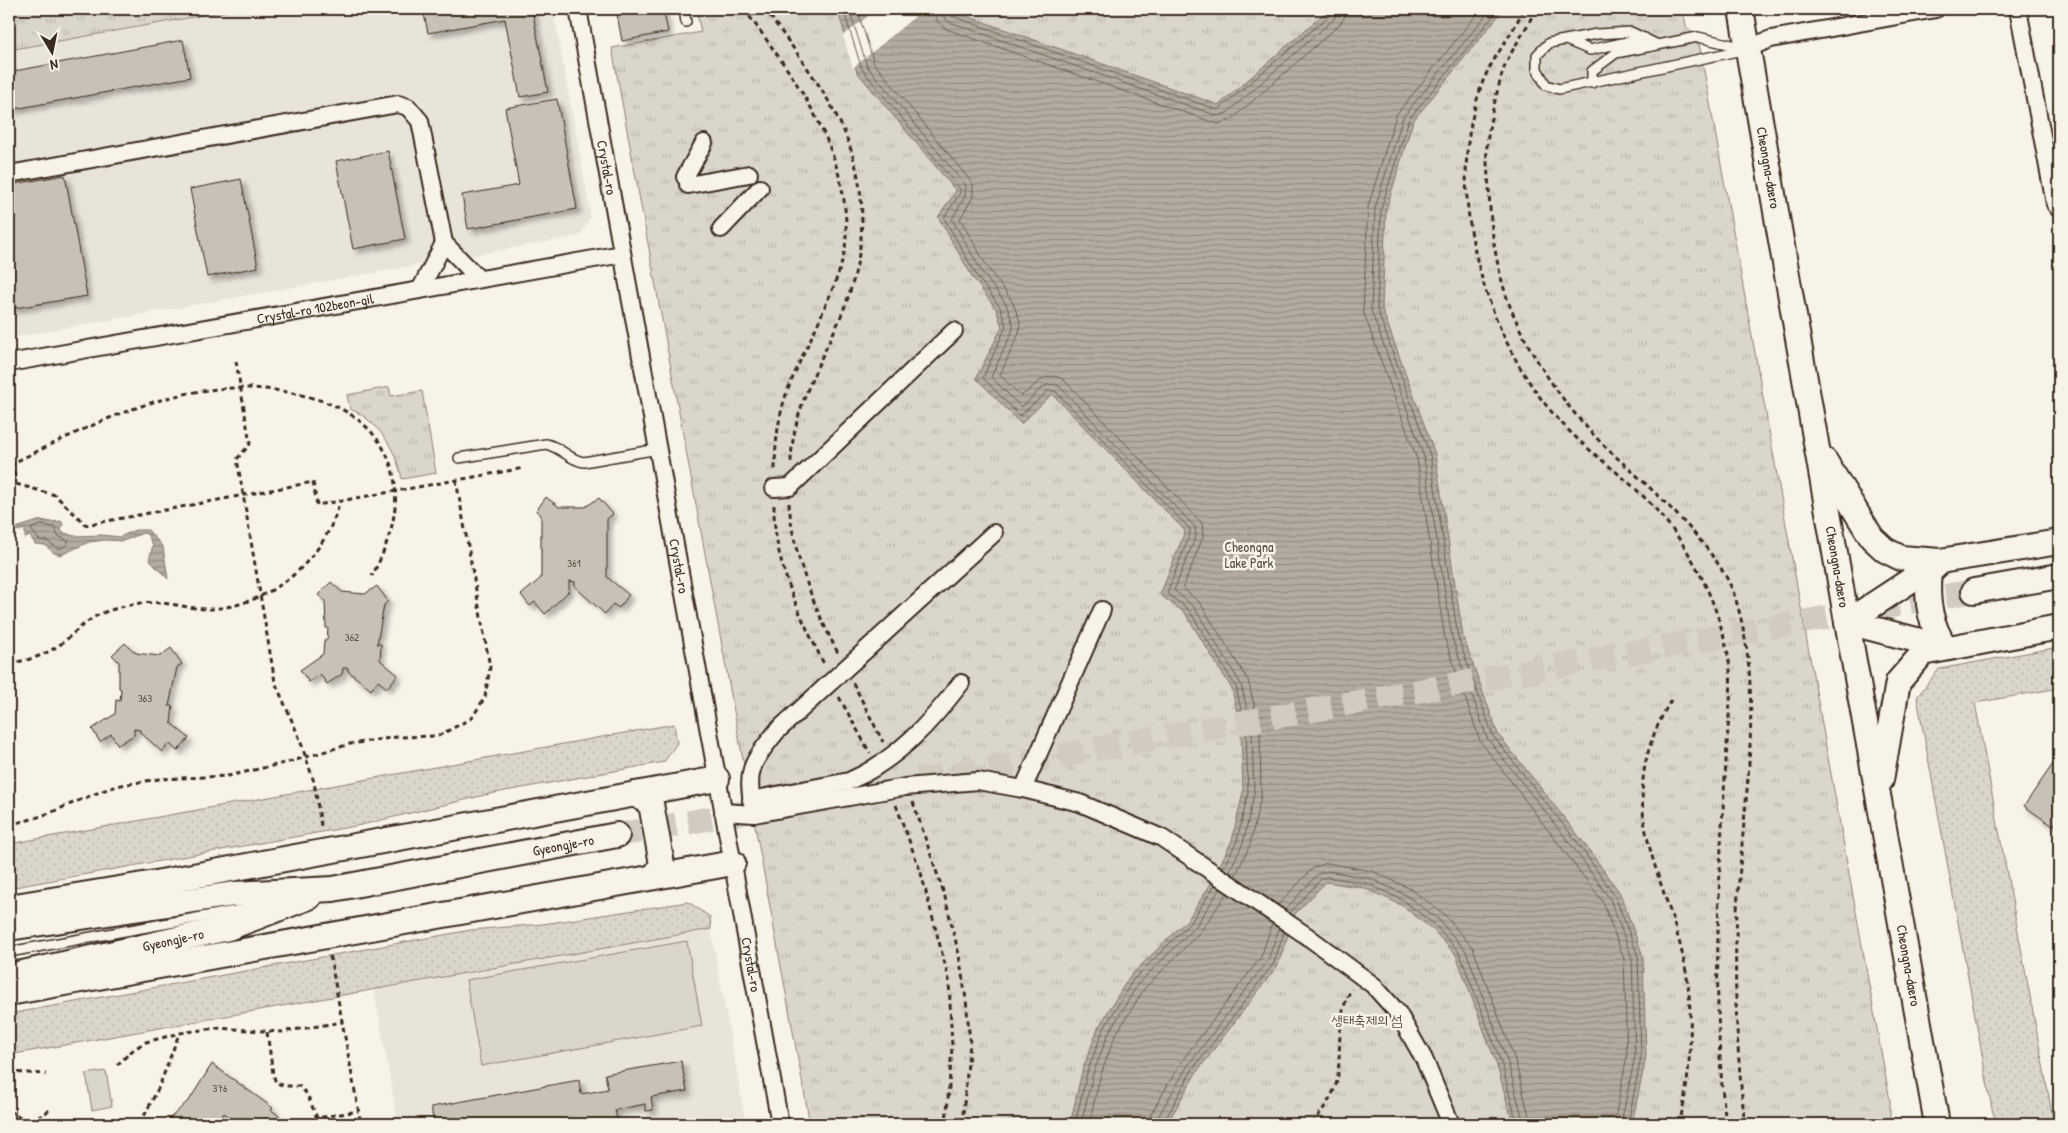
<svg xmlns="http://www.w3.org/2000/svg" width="2068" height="1133" viewBox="0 0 2068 1133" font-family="'Patrick Hand','Poor Story',sans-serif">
<defs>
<pattern id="grass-dots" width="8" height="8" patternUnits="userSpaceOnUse" patternTransform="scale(1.25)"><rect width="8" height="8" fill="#dbd6cb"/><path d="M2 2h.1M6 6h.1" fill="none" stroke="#bdb8ae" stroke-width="1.8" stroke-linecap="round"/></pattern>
<pattern id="park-tufts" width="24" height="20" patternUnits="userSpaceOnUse" patternTransform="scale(1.25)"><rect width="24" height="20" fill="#dbd6cb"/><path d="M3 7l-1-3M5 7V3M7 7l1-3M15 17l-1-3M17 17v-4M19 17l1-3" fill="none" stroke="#bdb8ae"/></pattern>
<pattern id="water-rules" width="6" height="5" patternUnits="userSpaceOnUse" patternTransform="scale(1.25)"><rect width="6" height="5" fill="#b4aca0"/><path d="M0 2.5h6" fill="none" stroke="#948c82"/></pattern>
<filter id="shadow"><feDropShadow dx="4.5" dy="4.5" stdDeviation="2.5" flood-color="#0004"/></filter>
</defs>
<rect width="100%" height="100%" fill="#f7f3e8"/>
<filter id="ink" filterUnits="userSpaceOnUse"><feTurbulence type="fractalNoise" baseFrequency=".02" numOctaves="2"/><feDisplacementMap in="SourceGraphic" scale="10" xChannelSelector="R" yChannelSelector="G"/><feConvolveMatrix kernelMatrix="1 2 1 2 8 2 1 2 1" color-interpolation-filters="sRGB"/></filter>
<g filter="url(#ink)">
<path fill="#e9e4d9" d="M239,9H553L591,216L580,236L9,338V50Z
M711,929L746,1124H398L374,989Z"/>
<path fill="url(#grass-dots)" stroke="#8b8074" d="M2059,647V688L1975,703L2054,1124H1997L1992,1109L1917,697L1939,669Z
M674,724L677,743L664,762L489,794L361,825L9,888V844Z
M688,902L710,917L711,929L9,1055V1014L471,930L543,924Z"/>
<path fill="url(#park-tufts)" stroke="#8b8074" d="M9,9H238L9,50Z
M696,9H1683L1686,26L1698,37L1890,1101V1124H810L612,48L701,32Z
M389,387L391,396L422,391L436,473L402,479C396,450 379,421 350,409L347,395Z"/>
<path fill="#dbd6cb" stroke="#8b8074" d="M687,941L702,1026L481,1066L466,980Z
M106,1071L112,1106L92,1110L86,1074Z"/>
<path fill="url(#water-rules)" stroke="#84786c" d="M837,9H947L1219,105L1329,9H1504L1413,121L1386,210L1382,309L1435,454L1463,636L1498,734L1581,839L1620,893L1643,956L1646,1057L1632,1124H1513L1497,1066L1456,955L1432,929L1401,905L1364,888L1326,882L1295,914L1278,965L1196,1073L1167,1124H1070L1082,1071L1098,1028L1129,977L1188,919L1210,885L1232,840L1243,792L1241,732L1232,689L1185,613L1160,595L1185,531L1052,394L1021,424L976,378L1002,327L996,309L973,278L938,217L956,191L857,72Z
M41,520L51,522L61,521L63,524L61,529L62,532L74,536L102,535L120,537L135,530H148L163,547L168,579L149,560L153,545L147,534L143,533L123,541L106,540L89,542L61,555L54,553L45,545L35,544L30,536L25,538V529L18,531L16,528Z"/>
<path fill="#f7f3e8" d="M877,9H924L853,68L843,36Z"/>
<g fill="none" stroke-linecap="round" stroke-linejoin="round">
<path stroke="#6b5e52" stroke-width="1" d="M843,9L862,69L960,189V193L944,218L977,276L1000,307L1006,326L983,378L1020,416L1048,391H1055L1190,529V534L1167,593L1189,610L1236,687L1246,731L1248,793L1237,841L1223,868
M849,9L867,66L966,186L965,196L952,219L982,272L1006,304L1013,324L1012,332L991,377L1021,407C1033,400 1043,378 1059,386L1195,527L1196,536L1174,590L1194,607L1241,684L1252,730L1254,794L1243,843L1229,872
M857,9L874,63L973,184V197L960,219L988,268L1012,301L1020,321L1019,333L1000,375L1021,396C1035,388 1044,368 1064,380L1202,523L1203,537L1183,588L1200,603L1248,680L1260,729L1261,796L1250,845L1235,876
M934,9L937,21L946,29L1218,124L1231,120L1339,25L1344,18L1346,9
M941,9L943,16L949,22L1218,116L1227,113L1334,19L1338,9
M948,9L952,16L1218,110L1330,15L1332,9
M1481,9L1396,115L1368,207L1363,311L1417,459L1445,639L1480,741L1603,902L1624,959L1627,1056L1614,1124
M1491,9L1403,117L1375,208L1371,310L1424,457L1452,638L1487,738L1572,846L1610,899L1632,958L1635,1056L1621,1124
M1499,9L1409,119L1381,209L1377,309L1430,455L1458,637L1493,736L1577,842L1615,896L1638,956L1641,1057L1628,1124
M41,525L55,527L58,536L68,541V544L59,549L47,541L39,540L31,529Z
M1278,905L1313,868L1327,863L1372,871L1411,889L1444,914L1473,948L1515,1060L1531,1124
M1285,910L1318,874L1328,871L1369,878L1406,895L1439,920L1466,951L1508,1063L1524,1124
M1290,913L1322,878L1327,877L1366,883L1403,900L1435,925L1459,952L1502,1065L1517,1124
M1075,1124L1087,1073L1103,1030L1133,980L1191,922L1215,885
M1081,1124L1093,1074L1109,1032L1138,984L1196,926L1220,889
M1089,1124L1100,1077L1115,1036L1144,989L1201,931L1227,893
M1149,1124L1151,1114L1181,1062L1261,957L1272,924
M1156,1124L1158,1117L1187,1067L1268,960L1279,928
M1163,1124L1192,1070L1274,963L1284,932"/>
</g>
<path fill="#c8c1b6" stroke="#3b2a1e" filter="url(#shadow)" d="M423,9H532L548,92L520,97L505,19L428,33Z
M616,9H663L668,32L622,41Z
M183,40L190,77L9,110V72Z
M557,99L577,209L468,229L462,195L519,185L505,108Z
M388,151L405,239L353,249L336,161Z
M65,175L87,296L9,309V185Z
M241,179L258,267L207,277L190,189Z
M546,497L559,507H585L599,498L613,514L607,519V577L629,595L619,608L613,604L605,614L575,587V582L569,581V591L545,614L535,602L530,606L521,595L541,578V515L536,511Z
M331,582L342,592L365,594L377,586L388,601L384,605L377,644H381L380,660L398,675L387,688L378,681L371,690L348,671V668H343L342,674L327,684L320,674L309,682L300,670L323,654L324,640H327L328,628H326L325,601L318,595Z
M125,643L136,653L160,656L171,648L182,664L177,667L169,706H173L171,723L189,738L177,751L169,743L162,752L140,732V730L134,729V735L118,745L111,734L100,742L92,729L115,714L116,700L120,701L121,689L119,688V662L112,655Z
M2059,755V821L2057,820L2053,826L2024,806Z
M681,1061L687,1091L651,1097L653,1110L646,1111L645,1104L615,1110L618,1124H434L431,1107L579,1080L581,1094L608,1089L605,1074Z
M212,1064L273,1108L271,1110L291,1124H240L224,1113L217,1124H164L190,1099Z"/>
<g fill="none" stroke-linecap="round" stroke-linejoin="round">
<path stroke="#d1cbc0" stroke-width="24" stroke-dasharray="24 12" stroke-linecap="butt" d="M918,781L1974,591
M617,835L747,812"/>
<defs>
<path id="lane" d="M684,9L686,22
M1566,40L1590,50L1645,38
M1658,45L1631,32L1597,34L1549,43L1537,55V69L1546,85L1559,89L1747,49
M1592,83V71L1616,53L1698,37L1745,48
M459,458L546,444C561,447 569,460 584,462L658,449
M9,952L257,907"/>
<g id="street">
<path id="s1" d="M578,9L780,1124"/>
<path d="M2018,9L2055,204L2059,209"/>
<path d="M1748,48L1771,39L1936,9"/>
<path d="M9,174L398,104L408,107L420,121L444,243"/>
<path d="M685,177L704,143"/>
<path d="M688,185L749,174"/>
<path d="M721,229L760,188"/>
<path d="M444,243L479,279"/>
<path d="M420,290L444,243"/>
<path id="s2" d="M9,363L622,254"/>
<path d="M774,488L790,487L954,331"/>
<path d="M1023,789L1102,610"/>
<path d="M751,800L849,781C896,761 931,722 961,683"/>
<path d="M723,812L754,814L905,787L978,781L1023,789L1080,803L1162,838L1307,936L1373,985L1398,1013L1424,1059L1451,1124"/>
<path d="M754,814C746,770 749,766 777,731L994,533"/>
</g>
<g id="secondary">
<path id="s3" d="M1741,9L1847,622L1937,1124"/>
<path d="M1825,461L1872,538L1885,550L1901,558L1940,561L2059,542"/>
<path d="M1939,563L1929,572C1926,599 1930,626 1946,648"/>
<path d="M1974,591L2059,576"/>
<path d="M1847,622L1940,561"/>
<path d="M1847,622L1944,647"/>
<path d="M1881,780L1898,682L1923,653L2059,627"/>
<path d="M635,794L651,804L662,864L655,876"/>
<path d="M9,907L155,883L717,779"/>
<path id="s4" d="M9,928L234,894L333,889L617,835"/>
<path id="s5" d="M9,976L228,928L309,897"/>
<path d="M9,993L733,863"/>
</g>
</defs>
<use href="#lane" stroke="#3b2a1e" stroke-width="12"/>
<use href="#street" stroke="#3b2a1e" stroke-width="20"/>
<use href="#secondary" stroke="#3b2a1e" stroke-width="28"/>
<path stroke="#3b2a1e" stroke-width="3" stroke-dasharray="5 4" stroke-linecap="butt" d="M744,9C794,77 849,148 846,237C845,266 829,296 818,323C809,343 799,362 791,382C779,409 775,441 775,471
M765,9C792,47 828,92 846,136C871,199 865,262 838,323C818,366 792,413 791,462
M1523,9C1513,35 1492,57 1482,84C1476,101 1470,124 1468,143C1457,234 1496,352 1558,419C1585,450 1620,472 1648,501C1688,542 1715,595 1727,650C1733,676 1730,703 1728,729C1726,761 1724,794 1722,826C1717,925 1714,1026 1726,1124
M1535,9C1527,31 1509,51 1502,74C1496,96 1489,122 1487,145C1486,159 1488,174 1489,188C1490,223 1495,261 1506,295C1525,352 1570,415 1614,455C1651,488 1721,551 1735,597C1765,692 1744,797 1738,894C1733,971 1736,1048 1745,1124
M236,361L250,444L237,459L275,682L299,737L314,782L321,826
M16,484L55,495L86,525L313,482L317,505L340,501
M9,491L16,484L13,463C109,417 198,367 309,397C337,404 363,418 380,443C408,486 394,534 372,576
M789,503C793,556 814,607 838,653
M774,505C773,562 800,616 825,666
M9,663C27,661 43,656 58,646C77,632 87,617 111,610C127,605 143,601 160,603C176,604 192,609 209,609C271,606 325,560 340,501L524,468
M853,683L883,742
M839,697L870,753
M1671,700C1604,813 1673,876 1688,984C1693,1027 1690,1083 1679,1124
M913,802L945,897L959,955L966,999L970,1043L962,1124
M896,805L921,873L949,980L952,1048L946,1124
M9,824C50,818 81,796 121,785L159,779L228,776L289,762L350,744L397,737L438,736L472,718L485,697L490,667L456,480
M330,956L361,1124
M267,1032L273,1074L276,1083L286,1086H299L307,1094L317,1118L359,1111
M117,1065L134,1049L146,1042L180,1033L216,1028L281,1032L343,1022
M9,1072L46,1074
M9,1111L32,1124
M30,1123L51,1109
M140,1124L159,1087L179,1034
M1312,1124C1322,1111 1333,1097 1337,1081C1342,1053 1335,1014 1352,989"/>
<use href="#lane" stroke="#f7f3e8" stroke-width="9"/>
<use href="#street" stroke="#f7f3e8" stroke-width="16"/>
<use href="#secondary" stroke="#f7f3e8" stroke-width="24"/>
</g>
</g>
<g text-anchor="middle" stroke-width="5" stroke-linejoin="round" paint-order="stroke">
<g font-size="11" fill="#5e5044">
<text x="574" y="567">361</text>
<text x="352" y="641">362</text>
<text x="145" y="702">363</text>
<text x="220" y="1092">376</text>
</g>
<g font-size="14" fill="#3b2a1e" stroke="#f7f3e8">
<text dy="5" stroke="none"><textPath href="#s1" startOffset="161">Crystal-ro</textPath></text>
<text dy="5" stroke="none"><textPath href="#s3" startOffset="161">Cheongna-daero</textPath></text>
<text dy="5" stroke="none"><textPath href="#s2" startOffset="311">Crystal-ro 102beon-gil</textPath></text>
<text dy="5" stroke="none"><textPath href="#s1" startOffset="566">Crystal-ro</textPath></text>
<text dy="5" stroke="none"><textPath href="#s3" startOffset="566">Cheongna-daero</textPath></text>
<text dy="5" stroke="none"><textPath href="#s4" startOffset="561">Gyeongje-ro</textPath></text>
<text dy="5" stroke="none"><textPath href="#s5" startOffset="168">Gyeongje-ro</textPath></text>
<text dy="5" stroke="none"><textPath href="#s1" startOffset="971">Crystal-ro</textPath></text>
<text dy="5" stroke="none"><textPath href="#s3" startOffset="971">Cheongna-daero</textPath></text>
</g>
<g font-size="14" fill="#5b4c41" stroke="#f7f3e8">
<text x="1249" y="552">Cheongna<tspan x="1249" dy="16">Lake Park</tspan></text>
<text x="1367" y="1025">생태축제의 섬</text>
</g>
</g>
<rect width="2068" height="1133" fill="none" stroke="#f7f3e8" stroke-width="30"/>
<rect x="15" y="15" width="2038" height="1103" fill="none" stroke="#3b2a1e" stroke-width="2" filter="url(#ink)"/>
<g transform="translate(52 52) rotate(170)" stroke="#f7f3e8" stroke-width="4" paint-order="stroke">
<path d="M0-4L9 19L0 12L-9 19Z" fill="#3b2a1e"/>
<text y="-8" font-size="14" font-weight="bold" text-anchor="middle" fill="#3b2a1e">N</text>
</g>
</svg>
